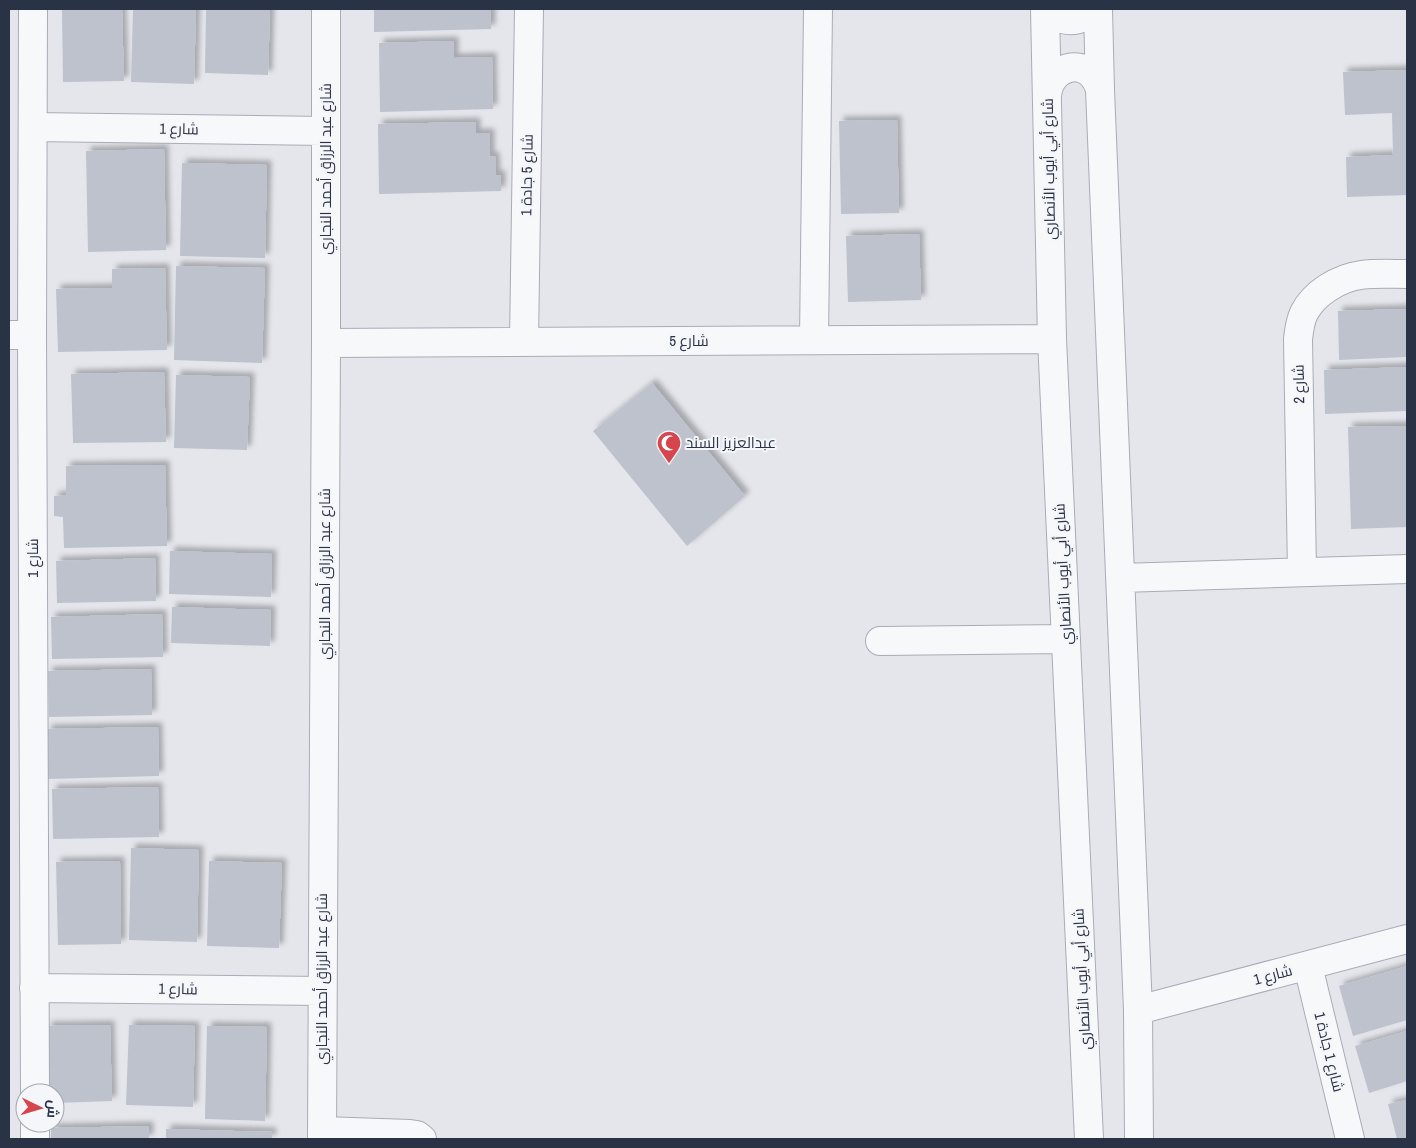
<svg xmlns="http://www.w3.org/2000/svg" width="1416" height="1148" viewBox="0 0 1416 1148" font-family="'Archivo Narrow',Cairo,sans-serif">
<defs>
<filter id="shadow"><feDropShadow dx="4.5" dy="-4.5" stdDeviation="2.5" flood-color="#0004"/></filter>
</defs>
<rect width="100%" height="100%" fill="#e4e6ec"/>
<path fill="#bdc2cd" filter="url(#shadow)" d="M62,9H122L124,81L63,82Z
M133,9H196L194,84L131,82Z
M206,9H270L268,75L205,73Z
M374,9H491V29L374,32Z
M454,41V58L492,57L493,109L380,112L379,43Z
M1407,70V195L1347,197L1346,157L1393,155L1392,113L1345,115L1343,72Z
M897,120L899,213L841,214L839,121Z
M476,122V133H490V156H495L496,175H501V191L379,194L378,124Z
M164,149L166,250L88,252L86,151Z
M182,163L267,165L265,258L180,256Z
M919,234L921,300L848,302L846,236Z
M176,266L265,268L262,363L174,360Z
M165,268L167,350L58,352L56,289L112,288V269Z
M1407,309V357L1339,360L1338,311Z
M1407,367V411L1325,414L1324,370Z
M164,372L166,442L73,443L71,374Z
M176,375L250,377L247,450L174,448Z
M652,383L745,496L687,546L593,431Z
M1407,426V527L1351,529L1348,427Z
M165,465L167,546L64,548L63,517L54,516V496L66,495V466Z
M170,551L272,554L271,597L169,594Z
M155,558L156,601L57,603L56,561Z
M172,607L271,610L270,646L171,643Z
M162,614L163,657L52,659L51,617Z
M151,669L152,715L49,717L48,671Z
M158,727L159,776L48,779L47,729Z
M158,787L159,837L53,839L52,789Z
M131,848L199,850L197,942L129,940Z
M120,861L121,944L58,945L56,862Z
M209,861L282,863L279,948L207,946Z
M1407,966V1020L1353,1036L1339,986Z
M110,1025L112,1101L55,1103V1093H48L47,1026Z
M129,1025L195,1026L193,1107L126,1105Z
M207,1026L267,1027L265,1121L205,1119Z
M1407,1031V1081L1369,1093L1355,1046Z
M1407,1100V1139H1397L1388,1104Z
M149,1126V1139H51V1128Z
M166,1129L272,1132V1139H166Z"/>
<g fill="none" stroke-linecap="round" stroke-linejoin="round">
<defs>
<path id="minor" d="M33,9L32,335L35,1093
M1045,9L1052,339L1089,1139
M1049,9C1061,24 1080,24 1093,9
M1098,9L1100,90L1138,1010L1139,1139
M1047,96C1050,62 1091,56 1100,90
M33,127L325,131
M9,335H32
M814,340L818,9
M524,342L529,9
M326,343L1052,339
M1302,572L1298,339C1299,330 1300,321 1304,313C1314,293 1339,278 1361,275C1376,273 1392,274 1407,274
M1121,578L1407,569
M880,641L1066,639
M1308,966L1350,1139
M34,988L322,991
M1138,1010L1407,939
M35,1123V1139
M322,1131L410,1134L417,1135L422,1139
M322,1139L326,343V9"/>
</defs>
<use href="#minor" stroke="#a8acb7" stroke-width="30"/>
<use href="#minor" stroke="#f7f8fa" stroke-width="28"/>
</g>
<defs>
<symbol id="mosque-pin" viewBox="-11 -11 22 30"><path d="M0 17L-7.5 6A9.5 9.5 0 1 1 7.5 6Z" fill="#d6444e" stroke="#f4f6f9"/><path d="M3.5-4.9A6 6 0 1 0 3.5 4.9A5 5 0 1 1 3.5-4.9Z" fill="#fff"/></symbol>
</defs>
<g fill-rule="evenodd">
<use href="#mosque-pin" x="655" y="429" width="28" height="38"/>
</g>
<g text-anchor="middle" stroke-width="4" stroke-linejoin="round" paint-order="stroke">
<g font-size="15" fill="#2a3246" stroke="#f4f6f9">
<text transform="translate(179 129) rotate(1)" y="5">شارع 1</text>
<text transform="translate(326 169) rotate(-90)" y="5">شارع عبد الرزاق أحمد النجاري</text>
<text transform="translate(1049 169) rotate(-91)" y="5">شارع أبي أيوب الأنصاري</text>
<text transform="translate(527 175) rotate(-89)" y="5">شارع 5 جادة 1</text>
<text x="689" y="346">شارع 5</text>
<text transform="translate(1299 384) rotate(-91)" y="5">شارع 2</text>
<text transform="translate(33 558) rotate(-90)" y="5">شارع 1</text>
<text transform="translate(325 574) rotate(-90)" y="5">شارع عبد الرزاق أحمد النجاري</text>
<text transform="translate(1063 574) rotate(-93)" y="5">شارع أبي أيوب الأنصاري</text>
<text transform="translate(1273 975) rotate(-15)" y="5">شارع 1</text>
<text transform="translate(322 979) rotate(-90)" y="5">شارع عبد الرزاق أحمد النجاري</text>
<text transform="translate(1082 979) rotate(-93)" y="5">شارع أبي أيوب الأنصاري</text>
<text transform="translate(178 989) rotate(1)" y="5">شارع 1</text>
<text transform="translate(1329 1052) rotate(76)" y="5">شارع 1 جادة 1</text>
</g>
<g font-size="15" fill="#2a3246" stroke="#f4f6f9" text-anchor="start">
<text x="686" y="448">عبدالعزيز السند</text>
</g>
</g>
<rect width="1416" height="1148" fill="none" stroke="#2a3246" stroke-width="20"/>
<g transform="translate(40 1108) rotate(95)"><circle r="24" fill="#f4f6f9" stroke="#a3a8b1"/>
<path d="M0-4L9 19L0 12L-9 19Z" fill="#d6444e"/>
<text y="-8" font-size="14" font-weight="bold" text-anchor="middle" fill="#2a3246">ش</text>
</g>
</svg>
